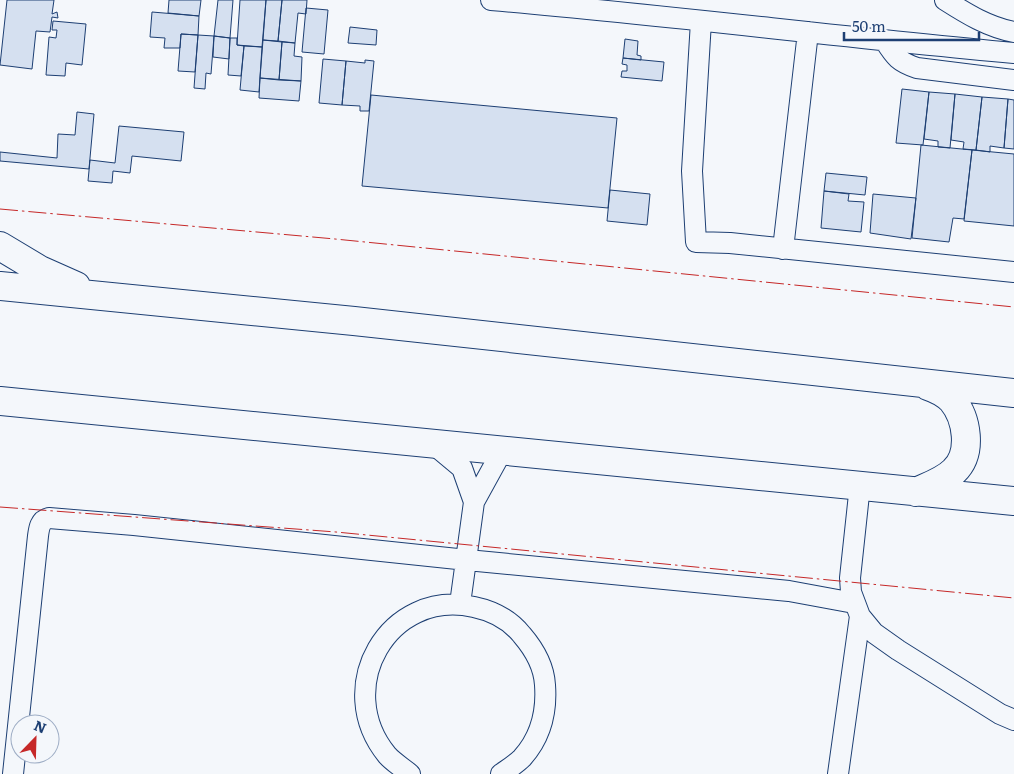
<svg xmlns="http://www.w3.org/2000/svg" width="1014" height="774" viewBox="0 0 1014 774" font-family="Literata,serif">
<rect width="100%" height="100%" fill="#f4f7fb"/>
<path fill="#d5e0f0" stroke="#1d3f73" d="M7,0H54L52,14L57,12L58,18L52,17L50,32L36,31L32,69L0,65Z
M169,0H201L199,16L168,13Z
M218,0H233L230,38L214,36Z
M240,0H266L262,47L237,45Z
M266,0H282L278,41L263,40Z
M282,0H307L306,14L298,13L295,43L278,41Z
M306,8L328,10L324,54L302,52Z
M152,12L199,16L198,35L181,34L180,48H164L165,38L150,37Z
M53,21L86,24L82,65L66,63L65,76L46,75L49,37L56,38L57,30H52Z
M350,27L377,30L376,45L348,43Z
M181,34L198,35L195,72L178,71Z
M198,35L214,36L211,74L206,73L205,89L194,88Z
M214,36L230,38L229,59L213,57Z
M230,38H237V45L244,46L241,76L228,75Z
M625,39L638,41L637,55L641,56V60L623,58Z
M263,40L282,42L279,80L260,78Z
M282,42L295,43L294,56L302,57L301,81L279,80Z
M244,46L262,47L259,92L240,90Z
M623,58L664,62L662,81L621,77L622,71H627V65L622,64Z
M323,59L346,61L342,105L319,103Z
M365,60L374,61L369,111H360V106L342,105L346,61L365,63Z
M260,78L301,81L299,101L259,98Z
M902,89L929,92L923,145L896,143Z
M929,92L955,94L950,148L938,147V141L924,139Z
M955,94L982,97L976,150L963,149L964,142L951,140Z
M371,95L617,118L608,208L362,186Z
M982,97L1008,99L1004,148L990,146V152L976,150Z
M1008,99L1014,100V149L1004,148Z
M77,112L94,114L89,169L0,161V152L57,158L58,134L75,135Z
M119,126L184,132L181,161L132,156L130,173L113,171L112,183L88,181L90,160L115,163Z
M921,145L972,150L964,219L953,218L949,242L912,238Z
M972,150L1014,154V226L964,221Z
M826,173L867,177L865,195L824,191Z
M610,190L650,194L647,225L607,221Z
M824,191L849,194L848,201L864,202L861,232L821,228Z
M873,194L916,198L911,239L870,233Z"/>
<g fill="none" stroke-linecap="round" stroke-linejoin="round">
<defs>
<path id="minor" d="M491,0C666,15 839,37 1014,53
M945,0C967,14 988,27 1014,32
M701,21L692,171L696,242L730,243L1014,272
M885,41C895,57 899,62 917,68L1014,80
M783,249L808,32
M432,443L462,468L474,502
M860,485L850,578L851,592L860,616L874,633L898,650L1000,714L1014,720
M460,604L474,502L502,451
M13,774L38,536C39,528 40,520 49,518L134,525L467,560L789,591L854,603
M410,774C403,768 393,762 387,755C332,688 388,588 474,607C493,611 510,620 522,635C534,649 544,666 545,685C547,712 541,737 522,758C516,764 508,769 501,774
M838,774L860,616"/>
<path id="highway" d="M0,246L40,270L76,286
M0,286L354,321L1014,393
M0,401L1014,501
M916,492C929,486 944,481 954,471C973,453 967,418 952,400C945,393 937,389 928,386"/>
</defs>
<use href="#minor" stroke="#1d3f73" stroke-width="22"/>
<use href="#highway" stroke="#1d3f73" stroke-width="30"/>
<use href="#minor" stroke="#f4f7fb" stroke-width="20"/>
<use href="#highway" stroke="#f4f7fb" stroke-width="28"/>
<path stroke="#c62828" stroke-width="1" stroke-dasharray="18 4 2.5 4" stroke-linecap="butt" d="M0,209L335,239L1014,307
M0,507L336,532L1014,598"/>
</g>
<g transform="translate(35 739) rotate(23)"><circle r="24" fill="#f4f7fb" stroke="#9eadc5"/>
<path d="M0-4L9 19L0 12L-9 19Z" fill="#c62828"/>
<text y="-8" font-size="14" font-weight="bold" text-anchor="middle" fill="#1d3f73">N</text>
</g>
<path d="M844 32v8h135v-8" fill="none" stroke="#1d3f73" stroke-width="2.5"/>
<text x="852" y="32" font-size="15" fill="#1d3f73" stroke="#f4f7fb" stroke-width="4" paint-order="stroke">50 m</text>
</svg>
